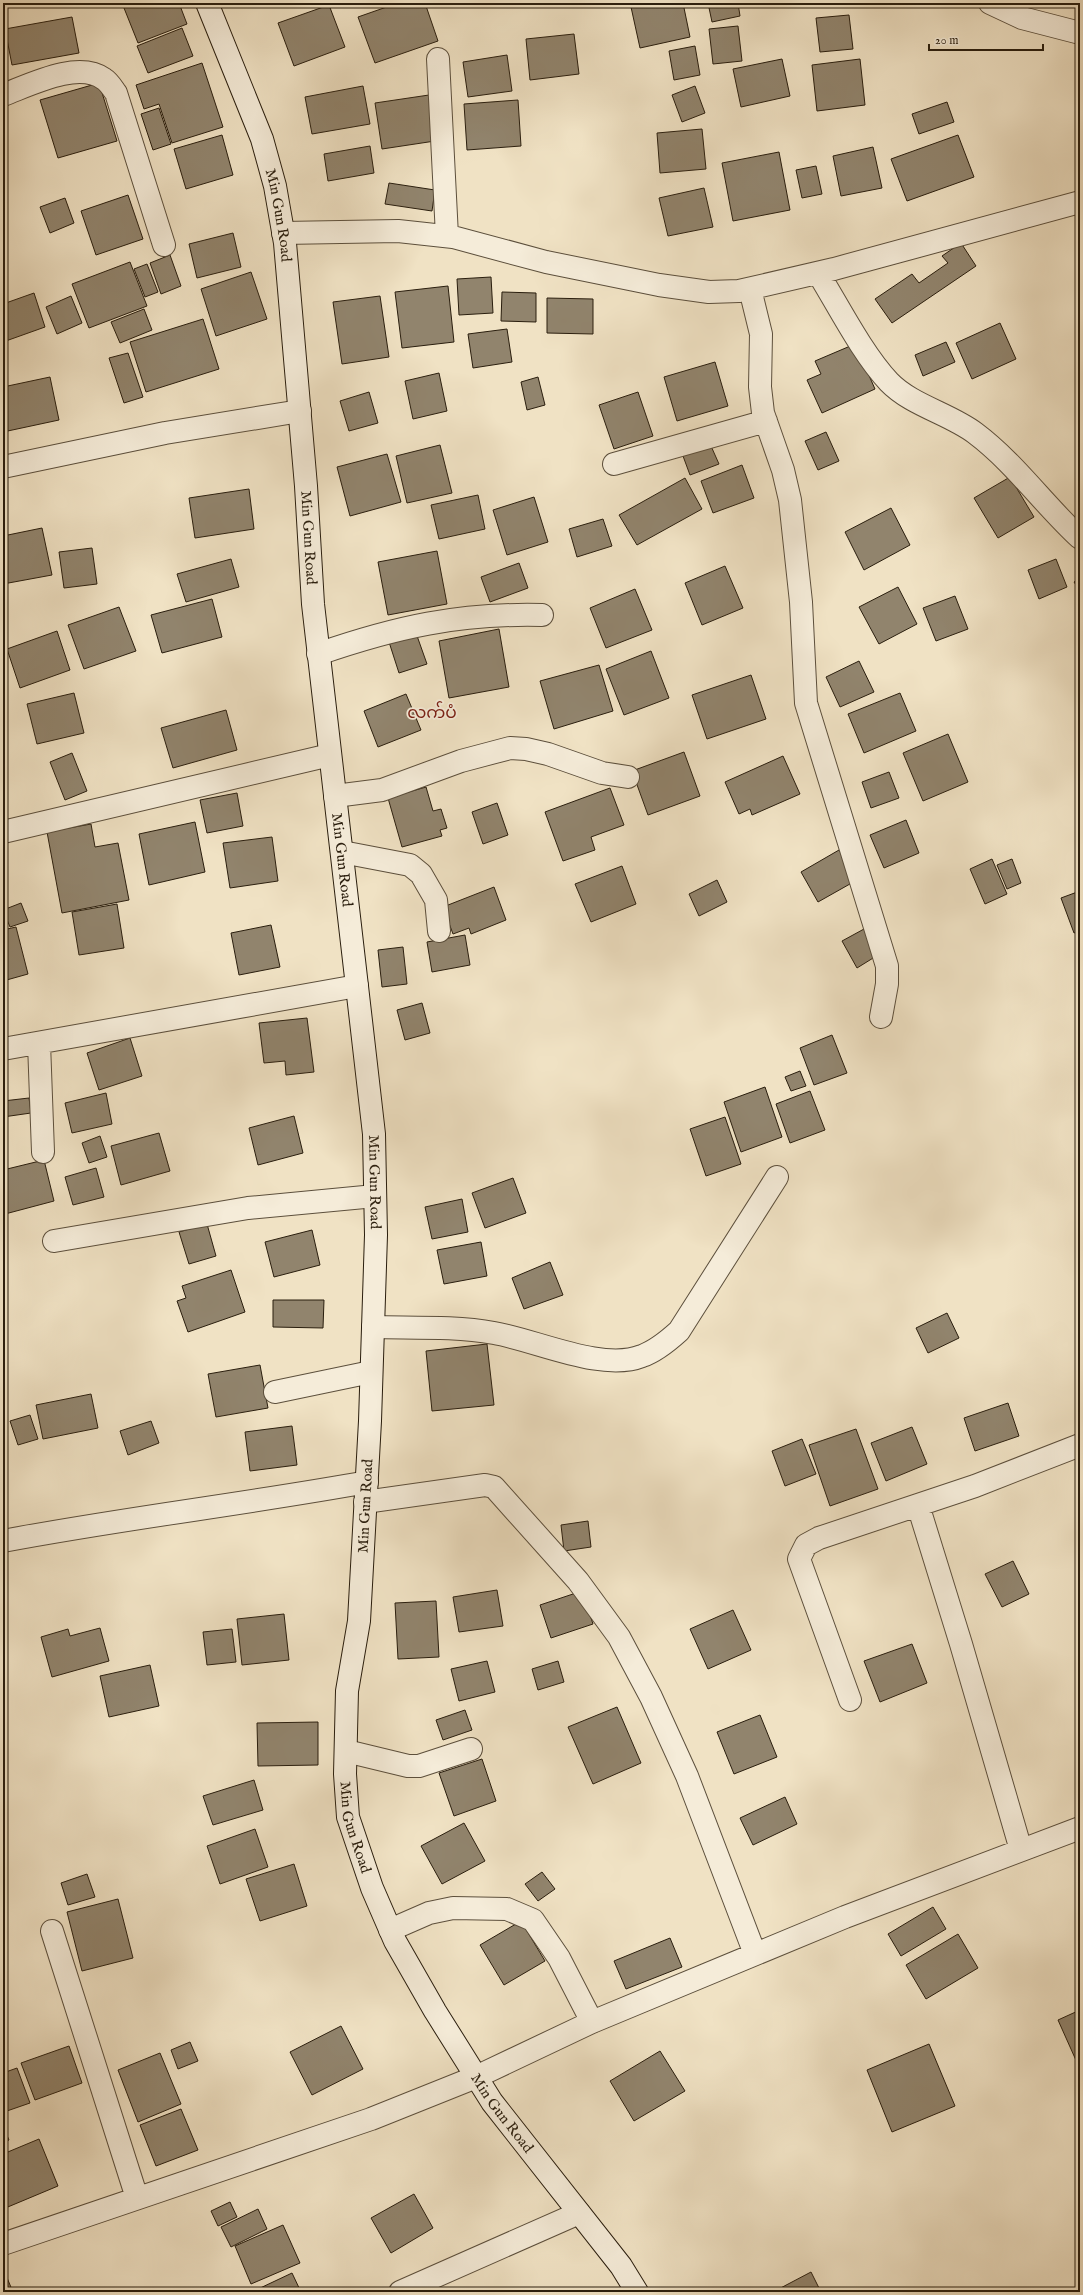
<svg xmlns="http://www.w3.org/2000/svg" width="1083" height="2295" viewBox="0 0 1083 2295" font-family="'IM FELL English','Noto Sans Myanmar',serif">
<rect width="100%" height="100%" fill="#f0e2c4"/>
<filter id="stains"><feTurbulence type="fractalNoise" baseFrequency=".005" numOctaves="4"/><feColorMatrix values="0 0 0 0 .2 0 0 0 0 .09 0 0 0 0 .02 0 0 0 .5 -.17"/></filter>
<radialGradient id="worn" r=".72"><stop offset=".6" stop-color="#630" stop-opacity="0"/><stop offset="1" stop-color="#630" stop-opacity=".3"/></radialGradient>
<path fill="#91846d" stroke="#2a1e0e" d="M122,3H179L187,24L138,43Z
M398,3H425L438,41L375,63L358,17Z
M649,3H683L690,37L640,48L631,7Z
M708,3H738L740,16L712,22Z
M329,5L345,47L294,66L278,23Z
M849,15L853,49L820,52L816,18Z
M72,17L79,53L12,65L5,29Z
M738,26L742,61L713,64L709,29Z
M182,28L193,56L148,73L137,46Z
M574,34L579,74L530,80L526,39Z
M695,46L700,75L674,80L669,51Z
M507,55L512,91L468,97L463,62Z
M782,59L790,96L741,107L733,69Z
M860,59L865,105L817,111L812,65Z
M202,63L223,127L172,143L159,104L144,109L136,85Z
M99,83L117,141L58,158L40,100Z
M363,86L370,124L312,134L305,97Z
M695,86L705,113L682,122L672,95Z
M429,95L435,141L382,149L375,103Z
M518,100L521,146L467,150L464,104Z
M947,102L954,122L919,134L912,114Z
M159,108L171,144L153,150L141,114Z
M702,129L706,169L660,173L657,133Z
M222,135L233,175L186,189L174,149Z
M958,135L974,177L907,201L891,159Z
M370,146L374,173L328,181L324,154Z
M873,147L882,188L841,196L833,156Z
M779,152L790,210L733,221L722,163Z
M816,166L822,194L802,198L796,170Z
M389,183L435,190L432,211L385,204Z
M704,188L713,227L668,236L659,198Z
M128,195L143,239L96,255L81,211Z
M65,198L74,223L50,233L40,207Z
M233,233L241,267L197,278L189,244Z
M961,243L976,266L892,323L875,299L912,274L919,283L948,263L942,256Z
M170,255L181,286L161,294L150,263Z
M130,262L147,306L89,328L72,284Z
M147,264L158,292L145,297L134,269Z
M251,272L267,319L216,336L201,289Z
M491,277L493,313L459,315L457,279Z
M448,286L454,342L402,348L395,292Z
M502,292L536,293V322L501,321Z
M34,293L45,327L3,342V304Z
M71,296L82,323L57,334L46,307Z
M380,296L389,357L342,364L333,302Z
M547,298L593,299V334L547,333Z
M144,309L152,330L120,343L111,322Z
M203,319L219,369L146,392L130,342Z
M1000,323L1016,359L972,379L956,343Z
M507,329L512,362L473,368L468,334Z
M946,342L955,362L923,376L915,355Z
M855,344L875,389L822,413L807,380L821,374L815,361Z
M128,353L143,397L124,403L109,358Z
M715,362L728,406L677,421L664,377Z
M439,373L447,411L413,419L405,381Z
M50,377L59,420L3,432V387Z
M538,377L545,405L527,410L521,382Z
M369,392L378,423L349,431L340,401Z
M638,392L653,436L614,449L599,405Z
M826,432L839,461L818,470L805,441Z
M440,445L452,493L407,503L396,456Z
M711,446L719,464L690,475L683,456Z
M387,454L401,502L350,516L337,467Z
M742,465L754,498L713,513L701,481Z
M1010,477L1034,517L998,538L974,498Z
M685,478L702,509L637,545L619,515Z
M249,489L254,529L195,538L189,498Z
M478,495L485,529L439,539L431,505Z
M534,497L548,542L507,555L493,510Z
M891,508L910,545L864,570L845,532Z
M603,519L612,546L577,557L569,529Z
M42,528L52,575L3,584V536Z
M92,548L97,584L64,588L59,552Z
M437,551L447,604L388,615L378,562Z
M231,559L239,587L186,602L177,574Z
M1056,559L1067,587L1039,599L1028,570Z
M519,563L528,588L490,602L481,577Z
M725,566L743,608L702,625L685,583Z
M1080,578V591L1074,582Z
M898,587L917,624L879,644L859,607Z
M635,589L652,630L606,648L590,608Z
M955,596L968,629L936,641L923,608Z
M212,599L222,637L162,653L151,615Z
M119,607L136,651L84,669L68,625Z
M499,629L509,687L449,698L439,641Z
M57,631L70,670L20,688L7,649Z
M416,633L427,664L399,673L389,642Z
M651,651L669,698L624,715L606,669Z
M859,661L874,692L840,707L826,677Z
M599,665L613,711L554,729L540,681Z
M751,675L766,719L707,739L692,695Z
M74,693L84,733L37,744L27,704Z
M900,693L916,731L864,753L848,714Z
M406,694L421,730L378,747L364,711Z
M226,710L237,750L173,768L161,728Z
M948,734L968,782L923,801L903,753Z
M684,752L700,796L648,815L632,771Z
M72,753L87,791L65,800L50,762Z
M783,756L800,794L752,815L750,809L739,814L725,782Z
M889,772L899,798L871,808L862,782Z
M426,787L433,811L441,809L447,828L440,830L442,836L402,847L388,798Z
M610,788L624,825L591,837L595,850L563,861L545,812Z
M237,793L243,826L207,833L200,800Z
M497,803L508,835L483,844L472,812Z
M906,820L919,853L884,868L870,835Z
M195,822L205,872L149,885L139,834Z
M91,824L95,847L118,843L129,900L62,913L47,832Z
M272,837L278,881L230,888L223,843Z
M839,850L857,880L818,902L801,872Z
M992,859L1007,894L985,904L970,869Z
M1012,859L1021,883L1007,889L997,865Z
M622,866L636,904L591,922L575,884Z
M717,880L727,902L699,916L689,894Z
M494,887L506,920L471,934L469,928L453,934L443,907Z
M1080,891V931L1074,933L1061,898Z
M21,903L28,921L10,927L3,910Z
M117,904L124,948L79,955L72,912Z
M271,925L280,967L239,975L231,933Z
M16,927L28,974L3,981V930Z
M864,929L878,955L857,968L842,941Z
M465,935L470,965L432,972L427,942Z
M403,947L407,984L382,987L378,950Z
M422,1003L430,1033L405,1040L397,1010Z
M307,1018L314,1072L286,1075L285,1061L264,1063L259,1023Z
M832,1035L847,1073L814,1085L800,1048Z
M130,1038L142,1076L99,1090L87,1053Z
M800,1071L806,1086L791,1091L785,1077Z
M765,1087L782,1137L741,1152L724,1102Z
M810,1091L825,1130L790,1143L776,1104Z
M106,1093L112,1124L72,1133L65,1103Z
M29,1098L31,1113L3,1117V1101Z
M294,1116L303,1153L258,1165L249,1128Z
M725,1117L741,1164L706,1176L690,1129Z
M159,1133L170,1171L121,1185L111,1146Z
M100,1136L107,1157L89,1163L82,1143Z
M44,1160L54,1201L5,1214L3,1170Z
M96,1168L104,1197L73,1205L65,1177Z
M513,1178L526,1213L485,1228L472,1193Z
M462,1199L468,1232L432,1239L425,1207Z
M207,1224L216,1256L189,1264L179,1232Z
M312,1230L320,1265L274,1277L265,1242Z
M481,1242L487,1276L444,1284L437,1250Z
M550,1262L563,1295L524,1309L512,1278Z
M231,1270L245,1312L188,1332L177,1301L186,1298L182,1286Z
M273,1300H324L323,1328L273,1327Z
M947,1313L959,1338L928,1353L916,1328Z
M487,1344L494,1405L432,1411L426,1351Z
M260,1365L268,1408L216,1417L208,1374Z
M91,1394L98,1428L43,1439L36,1405Z
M1008,1403L1019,1436L975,1451L964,1418Z
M30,1415L38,1439L18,1445L10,1421Z
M151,1421L159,1443L128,1455L120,1431Z
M292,1426L297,1465L250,1471L245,1432Z
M912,1427L927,1464L886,1481L871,1443Z
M856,1429L878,1489L830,1506L809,1445Z
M802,1439L816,1474L785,1486L772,1451Z
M588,1521L591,1547L564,1551L561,1525Z
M1013,1561L1029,1594L1002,1607L985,1574Z
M497,1590L503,1626L459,1632L453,1597Z
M582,1591L593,1624L551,1638L540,1605Z
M436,1601L439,1657L398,1659L395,1603Z
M733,1610L751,1650L708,1669L690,1629Z
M284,1614L289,1660L242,1665L237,1619Z
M100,1628L109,1661L52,1677L41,1637L68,1629L70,1636Z
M232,1629L236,1662L207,1665L203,1632Z
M912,1644L927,1683L880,1702L864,1661Z
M487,1661L495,1692L459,1701L451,1669Z
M558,1661L564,1682L538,1690L532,1669Z
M150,1665L159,1706L109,1717L100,1676Z
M617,1707L641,1763L593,1784L568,1727Z
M465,1710L472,1730L443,1740L436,1720Z
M760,1715L777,1757L734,1774L717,1732Z
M318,1722V1765L258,1766L257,1723Z
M482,1759L496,1801L454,1816L439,1773Z
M254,1780L263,1810L213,1825L203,1796Z
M785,1797L797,1824L753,1845L740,1818Z
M464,1823L485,1861L442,1884L421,1846Z
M255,1829L268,1867L220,1884L207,1846Z
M294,1864L307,1906L260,1921L246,1879Z
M542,1872L555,1889L538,1901L525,1884Z
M87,1874L95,1897L68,1905L61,1883Z
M118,1899L133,1958L82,1971L67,1912Z
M933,1907L946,1929L901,1956L888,1934Z
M521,1921L545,1961L504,1985L480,1945Z
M958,1934L978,1968L926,1999L906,1965Z
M670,1938L682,1967L626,1989L614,1961Z
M1080,2010V2066L1079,2067L1058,2020Z
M341,2026L363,2069L312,2095L290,2052Z
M190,2042L198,2061L178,2069L171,2050Z
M929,2044L955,2106L892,2132L867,2070Z
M69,2046L82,2083L35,2100L21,2063Z
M660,2051L685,2091L634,2121L610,2081Z
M160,2053L181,2104L138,2122L118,2070Z
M17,2068L30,2103L4,2112L3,2073Z
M181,2109L198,2150L156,2166L140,2125Z
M3,2126L9,2140L3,2143Z
M39,2139L58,2186L3,2209V2154Z
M414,2194L433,2228L391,2253L371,2218Z
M230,2202L237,2217L218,2226L211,2211Z
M258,2209L267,2229L231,2247L221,2227Z
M283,2225L300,2263L251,2284L235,2246Z
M811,2272L821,2292H773Z
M5,2273L13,2292H3V2274Z
M292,2273L301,2292H257L256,2290Z"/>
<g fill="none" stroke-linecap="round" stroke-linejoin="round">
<defs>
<path id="street" d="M990,3L1022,18L1080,33
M438,59L447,236
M3,95C30,85 78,60 104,79C109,82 113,89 116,93L164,245
M283,233L398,231L453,237L546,262L659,285L709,292L739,291L834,269L1080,202
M818,273C839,307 862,353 889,382C911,405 950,414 975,433C1015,463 1044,505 1080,538
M750,289L761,334L760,387L763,413L783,470L790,500L801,602L806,703L887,966V984L881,1017
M614,464L766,421
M3,467L165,433L300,411
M318,654C396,627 459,613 542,615
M335,796L382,790L461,761L510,748L526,749L548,754L602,773L628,777
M3,832L330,755
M342,852L410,865L421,874L436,900L439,931
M39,1043L43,1152
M3,1049L357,986
M54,1241L248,1208L375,1196
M373,1327C413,1328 455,1326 494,1333C536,1340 602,1372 642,1356C656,1351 668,1341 679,1331L777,1177
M275,1392L371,1372
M365,1502L485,1485L494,1487L578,1581L619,1637L651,1697L687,1776L755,1954
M918,1505L961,1644L1021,1850
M3,1541C124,1518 246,1504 367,1482
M850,1700L799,1559L806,1545L819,1538L975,1486L1080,1445
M346,1751L408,1766H419L471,1749
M390,1930L429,1913L453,1908L507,1909L533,1920L559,1958L592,2022
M52,1931L137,2198
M3,2244L371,2119L476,2077L592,2022L845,1917L1080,1828
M400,2292L579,2213"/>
<g id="secondary">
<path id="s1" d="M207,3L262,139L275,186L285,243L306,486L313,604L374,1134L376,1235L370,1421L359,1621L347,1691L345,1774L348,1817L372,1888L395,1941L435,2011L492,2102L621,2266L637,2292"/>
</g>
</defs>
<use href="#street" stroke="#5c4f3c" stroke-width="24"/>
<use href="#secondary" stroke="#2a1e0e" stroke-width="24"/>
<use href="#street" stroke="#f5ecd9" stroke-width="22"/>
<use href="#secondary" stroke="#f5ecd9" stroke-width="22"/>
</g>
<g text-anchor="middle" stroke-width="3.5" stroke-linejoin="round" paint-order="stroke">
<g font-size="15" fill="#2a1e0e" stroke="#f5ecd9">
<text dy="5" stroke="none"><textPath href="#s1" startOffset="225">Min Gun Road</textPath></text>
<text dy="5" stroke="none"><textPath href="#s1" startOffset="549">Min Gun Road</textPath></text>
<text dy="5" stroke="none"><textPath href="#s1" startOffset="873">Min Gun Road</textPath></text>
<text dy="5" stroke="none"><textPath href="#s1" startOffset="1197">Min Gun Road</textPath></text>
<text transform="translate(365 1506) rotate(-87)" y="5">Min Gun Road</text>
<text dy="5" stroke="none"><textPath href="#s1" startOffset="1845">Min Gun Road</textPath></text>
<text dy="5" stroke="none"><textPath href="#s1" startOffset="2169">Min Gun Road</textPath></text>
</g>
<g font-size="17" fill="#7a1f14" stroke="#f5ecd9">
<text x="432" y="718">လက်ပံ</text>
</g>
</g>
<rect width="1083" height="2295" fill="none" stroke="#f0e2c4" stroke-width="16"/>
<rect x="4" y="4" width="1075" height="2287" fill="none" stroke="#2a1e0e" stroke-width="2"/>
<rect x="8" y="8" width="1067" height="2279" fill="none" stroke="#2a1e0e"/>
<path d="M929 44v6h114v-6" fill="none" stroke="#2a1e0e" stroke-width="2"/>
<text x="935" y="44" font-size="12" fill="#2a1e0e" stroke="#f5ecd9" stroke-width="3" paint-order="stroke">20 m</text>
<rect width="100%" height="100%" filter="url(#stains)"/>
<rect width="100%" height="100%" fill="url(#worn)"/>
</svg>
